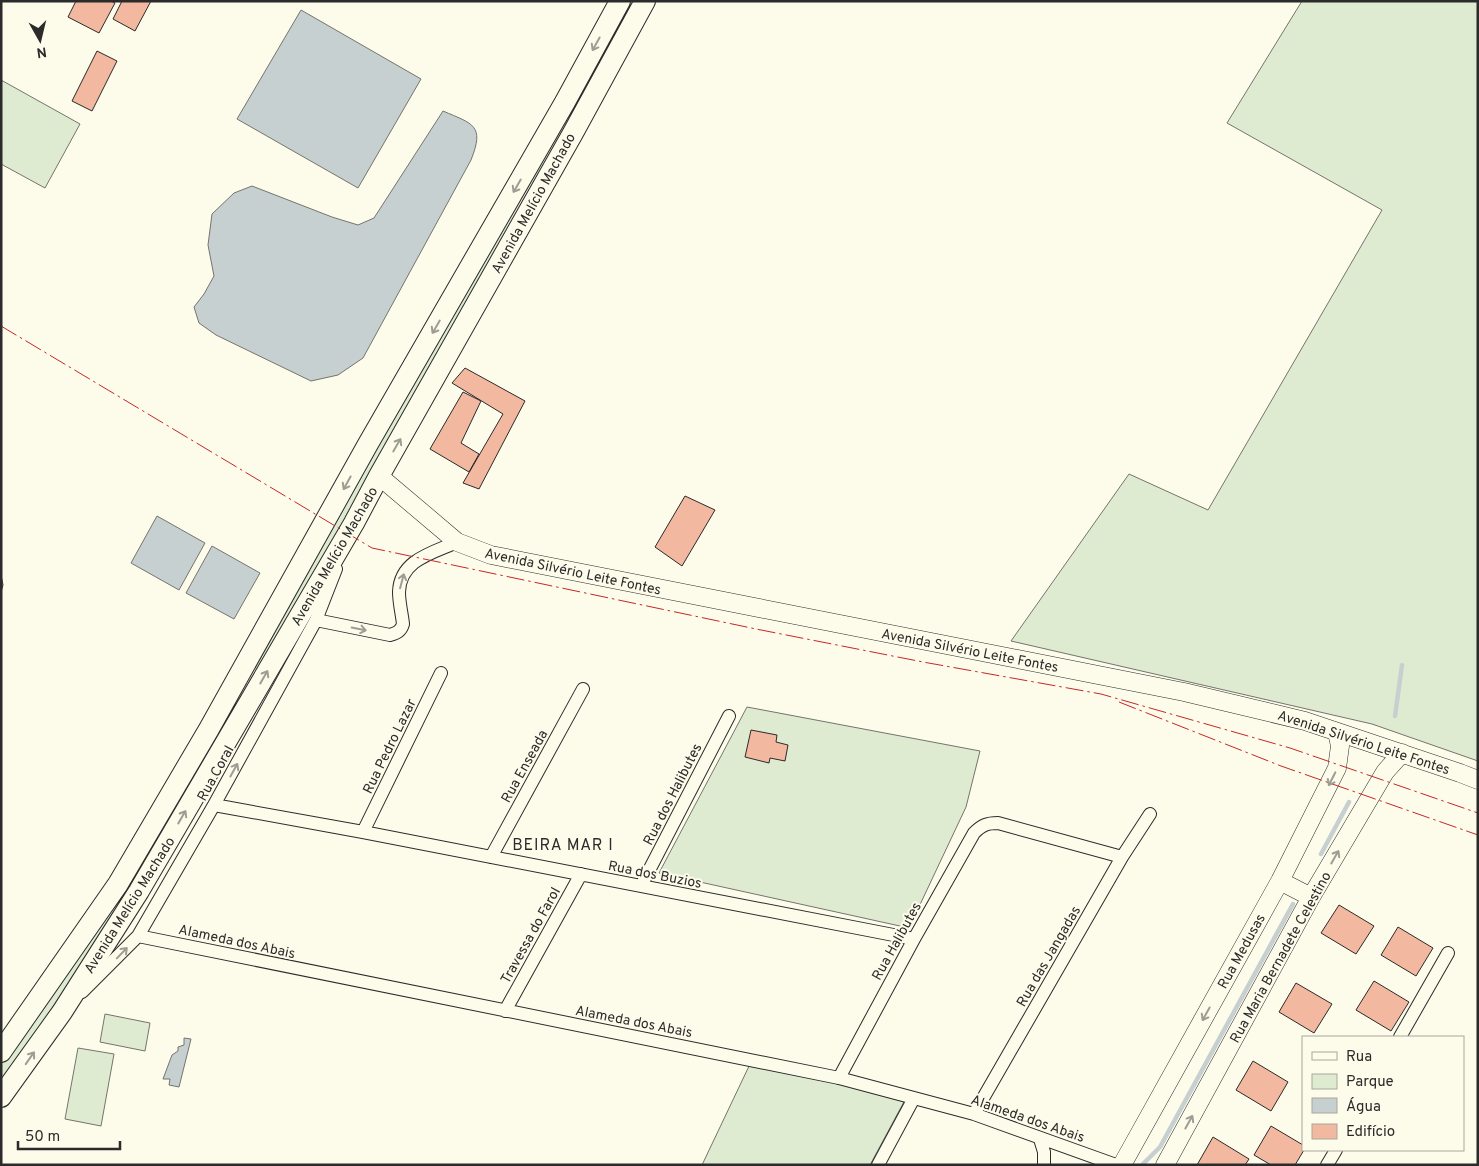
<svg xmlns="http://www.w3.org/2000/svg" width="1479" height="1166" viewBox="0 0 1479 1166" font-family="Overpass,sans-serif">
<rect width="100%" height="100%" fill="#fdfbea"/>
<path fill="#deebd1" stroke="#74746e" d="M623,1H636L331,553L112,923L1,1081V1064L102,921Z
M1302,1H1478V761L1372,724L1011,641L1129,474L1208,510L1382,210L1227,123Z
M1,80L80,124L45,188L1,164Z
M747,707L980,751L966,807L909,928L659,873Z
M105,1014L150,1023L145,1051L100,1042Z
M78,1048L114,1054L101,1126L65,1119Z
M750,1064L906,1098L870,1165H702Z"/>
<path fill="#c7d0d0" stroke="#74746e" d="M301,10L421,79L358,188L237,119Z
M443,111C473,124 485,125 471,160L363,358L338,375L311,381L216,335L199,323L194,307L204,294L214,276L208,245L212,214L234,193L252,186L332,217L358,225L374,218Z
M157,516L205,543L179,590L131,563Z
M212,546L260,573L234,619L186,593Z
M184,1038L191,1039L179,1087L169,1085L170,1079H163L172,1055L178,1051V1047L184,1045Z"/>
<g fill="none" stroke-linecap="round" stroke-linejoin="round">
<path stroke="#c7d0d0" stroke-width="4.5" d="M1395,716L1402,665
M1321,854L1349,802
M1142,1165L1160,1147L1293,904"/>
</g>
<path fill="#f2b8a0" stroke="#2b2b2b" d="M76,1H111L115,3L99,33L68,17Z
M122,1H151L135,31L113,19Z
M97,51L117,61L92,111L72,101Z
M465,368L525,401L479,489L463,483L503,414L452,383Z
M463,392L481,401L461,443L479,454L469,472L430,449Z
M685,496L715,510L682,566L655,547Z
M1,575L3,585L1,592Z
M751,730L777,735L776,742L788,745L785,761L770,758L769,763L745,757Z
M1339,905L1374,926L1356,954L1321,933Z
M1398,927L1433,948L1416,976L1381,955Z
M1374,981L1409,1002L1391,1031L1356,1010Z
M1296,983L1332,1004L1314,1033L1279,1012Z
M1253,1061L1288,1082L1271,1111L1236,1090Z
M1271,1126L1303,1145V1150H1304L1295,1165H1271L1254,1155Z
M1213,1137L1249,1159L1245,1165H1197Z"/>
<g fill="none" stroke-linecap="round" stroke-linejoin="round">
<defs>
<path id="street" d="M316,620L390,635C397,633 401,631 403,624C402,614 399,603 399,592C400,560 432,553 457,542
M214,805L363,832L914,939
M363,832L441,673
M491,857L583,689
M641,886L729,716
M138,936L839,1078L974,1114L1116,1165
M82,992L138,936L214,805L316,620L336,569
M505,1011L581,874
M1400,1037L1448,953
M839,1078L914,939L974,833C982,825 987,823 998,823L1122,857
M974,1114L1122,857L1150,814
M1040,1139L1044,1152V1165
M878,1165L914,1098
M1327,1165L1336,1150"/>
<path id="secondary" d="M379,476L457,542L491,555L1184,692L1305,721L1460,773L1478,780
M1280,881L1311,897
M1122,1165L1280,881L1337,768L1340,746L1337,732
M1165,1165L1311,897L1385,772L1402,753"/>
<path id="primary" d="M1,1052L118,884L209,729L368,444L565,102L620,1
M1,1097L62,1012L139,891L354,523L379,476L573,133L645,1"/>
</defs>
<use href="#street" stroke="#2b2b2b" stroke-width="14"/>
<use href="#secondary" stroke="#2b2b2b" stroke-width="19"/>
<use href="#primary" stroke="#2b2b2b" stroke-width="22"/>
<use href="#street" stroke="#fdfbea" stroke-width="12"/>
<use href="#secondary" stroke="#fdfbea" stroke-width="18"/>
<use href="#primary" stroke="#fdfbea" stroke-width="20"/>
<path stroke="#c62828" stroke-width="1" stroke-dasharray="18 4 2.5 4" stroke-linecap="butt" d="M1,326L372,548L756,629L923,662L1101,694L1290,748L1478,813
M1119,702L1281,766L1478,835"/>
</g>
<defs><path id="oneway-shaft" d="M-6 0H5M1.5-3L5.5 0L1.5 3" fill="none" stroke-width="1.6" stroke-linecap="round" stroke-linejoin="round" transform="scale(1.25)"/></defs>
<g stroke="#9e9d94">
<use href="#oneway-shaft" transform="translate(596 44) rotate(119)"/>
<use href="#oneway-shaft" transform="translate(517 186) rotate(120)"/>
<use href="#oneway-shaft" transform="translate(436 327) rotate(120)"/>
<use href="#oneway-shaft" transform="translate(397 445) rotate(-60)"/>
<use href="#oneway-shaft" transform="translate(347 483) rotate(119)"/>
<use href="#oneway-shaft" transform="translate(402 581) rotate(-75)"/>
<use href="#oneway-shaft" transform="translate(359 629) rotate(11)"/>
<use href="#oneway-shaft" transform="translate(264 677) rotate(-60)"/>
<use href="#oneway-shaft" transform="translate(234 770) rotate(-61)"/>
<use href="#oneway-shaft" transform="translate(1332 779) rotate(117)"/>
<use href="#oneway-shaft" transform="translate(182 817) rotate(-60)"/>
<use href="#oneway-shaft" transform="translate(1335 857) rotate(-60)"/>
<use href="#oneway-shaft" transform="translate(122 953) rotate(-46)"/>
<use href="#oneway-shaft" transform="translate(1206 1014) rotate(119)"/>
<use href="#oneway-shaft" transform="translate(30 1058) rotate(-55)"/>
<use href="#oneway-shaft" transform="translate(1189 1122) rotate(-61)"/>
</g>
<g text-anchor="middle" stroke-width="4" stroke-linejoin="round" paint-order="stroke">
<g font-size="14" fill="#2b2b2b" stroke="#fdfbea">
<text transform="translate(533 203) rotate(-61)" y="5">Avenida Melício Machado</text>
<text transform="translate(334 556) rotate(-60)" y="5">Avenida Melício Machado</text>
<text transform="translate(573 571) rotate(12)" y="5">Avenida Silvério Leite Fontes</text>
<text transform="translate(970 650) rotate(11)" y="5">Avenida Silvério Leite Fontes</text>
<text transform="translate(1364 742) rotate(18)" y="5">Avenida Silvério Leite Fontes</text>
<text transform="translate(389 746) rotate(-64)" y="5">Rua Pedro Lazar</text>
<text transform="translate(524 766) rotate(-61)" y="5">Rua Enseada</text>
<text transform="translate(215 773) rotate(-61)" y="5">Rua Coral</text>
<text transform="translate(672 794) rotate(-63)" y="5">Rua dos Halibutes</text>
<text transform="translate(655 874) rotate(11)" y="5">Rua dos Buzios</text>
<text transform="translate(129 905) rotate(-58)" y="5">Avenida Melício Machado</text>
<text transform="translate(530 935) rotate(-61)" y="5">Travessa do Farol</text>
<text transform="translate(237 941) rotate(12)" y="5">Alameda dos Abais</text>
<text transform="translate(896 941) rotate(-61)" y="5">Rua Halibutes</text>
<text transform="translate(1241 951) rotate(-61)" y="5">Rua Medusas</text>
<text transform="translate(1048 956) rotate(-60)" y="5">Rua das Jangadas</text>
<text transform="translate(1280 957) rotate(-61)" y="5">Rua Maria Bernadete Celestino</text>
<text transform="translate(634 1021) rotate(11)" y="5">Alameda dos Abais</text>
<text transform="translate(1028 1118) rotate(19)" y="5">Alameda dos Abais</text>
</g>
<g font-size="16" letter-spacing="1" fill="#2b2b2b" stroke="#fdfbea">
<text x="563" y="850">BEIRA MAR I</text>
</g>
</g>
<rect width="1479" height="1166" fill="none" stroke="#2b2b2b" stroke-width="5"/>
<rect x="1302" y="1036" width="162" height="115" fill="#fdfbea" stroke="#a9a89e"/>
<rect x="1312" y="1052" width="25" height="8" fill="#fdfbea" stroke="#a9a89e"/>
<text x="1346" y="1061" font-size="15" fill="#2b2b2b">Rua</text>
<rect x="1312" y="1074" width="25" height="15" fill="#deebd1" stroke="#a9a89e"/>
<text x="1346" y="1086" font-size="15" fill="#2b2b2b">Parque</text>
<rect x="1312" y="1098" width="25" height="15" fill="#c7d0d0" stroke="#a9a89e"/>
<text x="1346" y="1111" font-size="15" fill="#2b2b2b">Água</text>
<rect x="1312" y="1124" width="25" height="15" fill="#f2b8a0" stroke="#a9a89e"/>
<text x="1346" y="1136" font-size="15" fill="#2b2b2b">Edifício</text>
<g transform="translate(40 40) rotate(172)" stroke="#fdfbea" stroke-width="4" paint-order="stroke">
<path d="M0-4L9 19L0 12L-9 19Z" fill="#2b2b2b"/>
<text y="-8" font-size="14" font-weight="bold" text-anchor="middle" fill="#2b2b2b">N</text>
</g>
<path d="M18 1141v8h102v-8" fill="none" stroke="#2b2b2b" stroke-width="2.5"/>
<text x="25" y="1141" font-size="15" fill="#2b2b2b" stroke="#fdfbea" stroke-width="4" paint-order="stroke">50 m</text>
</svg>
